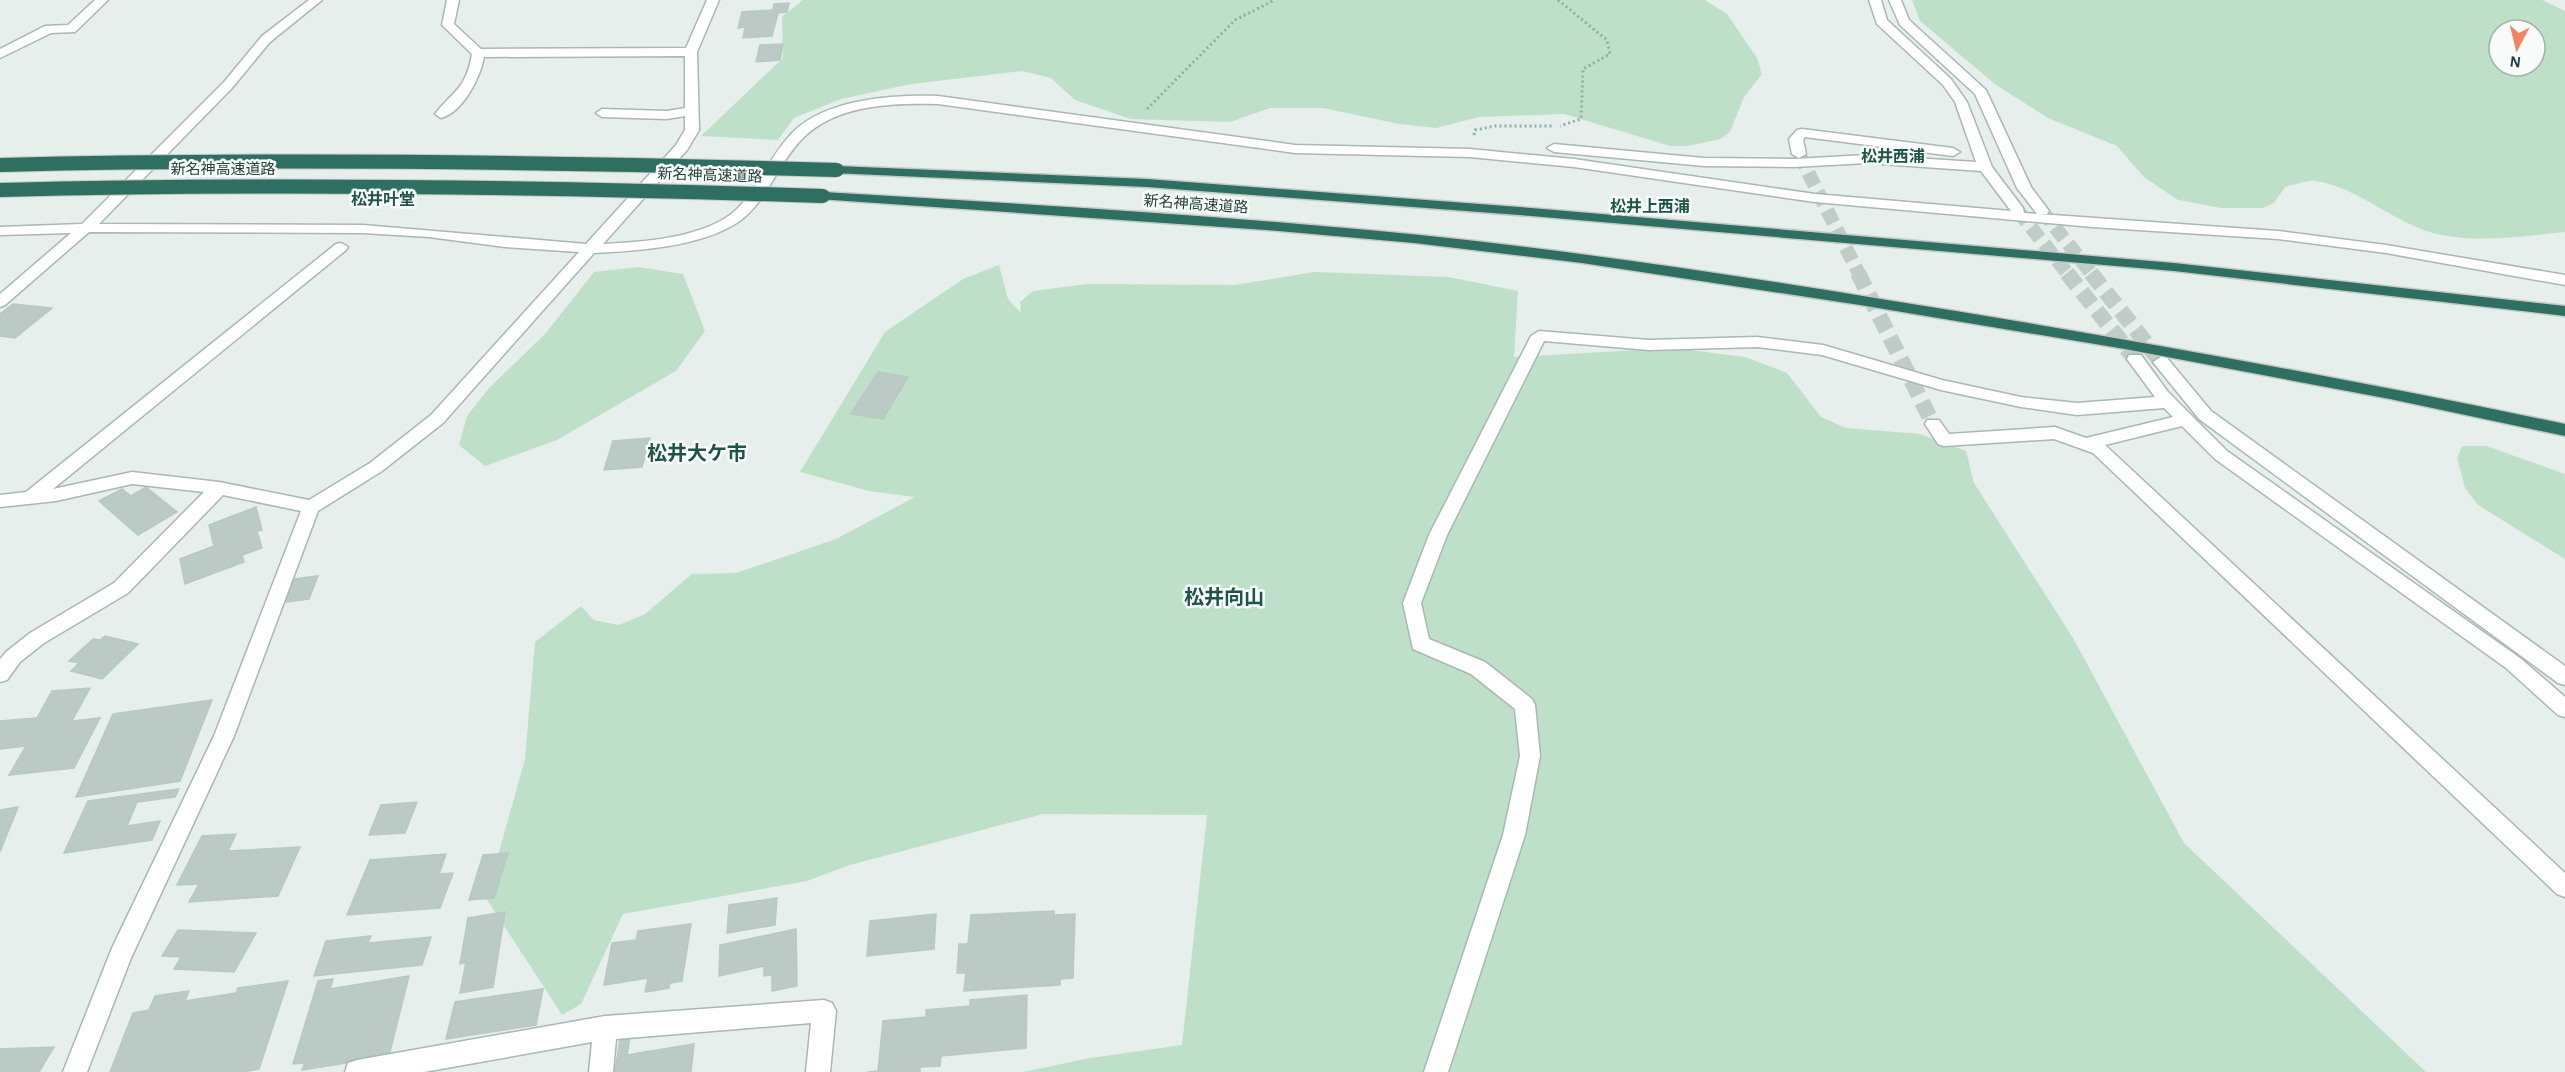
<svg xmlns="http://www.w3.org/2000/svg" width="2565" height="1072" viewBox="0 0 2565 1072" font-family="'Alegreya Sans','Noto Sans JP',sans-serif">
<rect width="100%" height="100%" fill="#e6efeb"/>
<path fill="#bfe0c8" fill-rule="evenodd" d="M803,0H1705L1727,14L1757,58L1762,74L1744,97L1730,132L1720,139L1688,146H1670L1564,114L1479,117L1436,128L1399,124L1323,108H1270L1230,122L1131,119L1075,100L1051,78L1022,71L911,84L841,99L794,118L778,140L701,136L783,58L782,17Z
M1912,0H2542L2565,11V232C2524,236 2474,244 2433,233C2391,221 2359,188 2316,181C2307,180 2294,185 2285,187L2274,203L2262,208H2221L2178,200L2144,177L2117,146L2048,118L1996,85L1920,21ZM2499,30H2535V66H2499Z
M999,265L1008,299L1021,313L1020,302L1033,291L1087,284L1235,285L1314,272L1449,277L1518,291L1514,357L1673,348L1745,357L1787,373L1821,417L1846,428L1920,434L1966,451L1974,483L2073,638L2184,843L2426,1072H1023L1090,1058L1182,1045L1207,815L1043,814L850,865L807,881L623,914L581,1004L562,1015L486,898L525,759L535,642L581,606L594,620L619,625L645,614L692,574L736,573L836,539L915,497L869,491L800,472L885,332L963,279Z
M639,267L683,274L705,331L676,371L557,440L485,466L459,445L467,416L489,388L545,334L594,272Z
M2462,446H2487L2565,474V559L2478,505L2465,488L2457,458Z"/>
<path fill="#bbcac4" stroke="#b8c9c2" stroke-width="1.5" d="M789,3L787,12L778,13L772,36L743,38L745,27L738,28L742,12L773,10L774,4Z
M783,44L780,60L756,62L760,45Z
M13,304L52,308L15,338L0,336V314Z
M878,372L908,377L883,419L851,414Z
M650,438L642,467L604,470L613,441Z
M146,487L177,512L138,535L99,501L122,489L131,496Z
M256,507L262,530L257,531L262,548L242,555L244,562L185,584L180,559L214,546L209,525Z
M318,576L309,599L284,602L294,579Z
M105,636L138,644L102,679L71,671L79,663L69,661L93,639L100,640Z
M90,688L72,721L100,718L74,768L9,775L26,746L0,749V721L37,718L52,691Z
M212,700L180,781L76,797L113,714Z
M179,789L175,797L137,802L127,826L160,821L152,840L64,853L88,801Z
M417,802L405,833L369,835L381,805Z
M18,807L0,852V810Z
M236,834L228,851L300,847L278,896L189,902L199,884L177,885L202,836Z
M508,853L494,898L469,900L483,855Z
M446,854L439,874L453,873L440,908L347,915L370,860Z
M777,898L775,925L727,933L729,905Z
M1054,911V915L1075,914L1073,978L1060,979V985L964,991L966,973H957L959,944H968L971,915Z
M505,912L493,987L460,993L466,962L460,964L468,918Z
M936,914L934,949L867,956L870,921Z
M691,924L682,981L670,983L669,988L645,992L648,978L604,985L612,943L636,940L638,931Z
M796,929L797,986L772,991V975L764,976V966L719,976L720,945Z
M178,930L256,933L234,972L174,969L181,957L162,956Z
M371,936L368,943L431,937L422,965L314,976L326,941Z
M409,976L389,1056L302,1070L305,1063L293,1064L318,981L333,979L330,989Z
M288,981L259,1069L243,1072H110L133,1013L149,1010L155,996L189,991L185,1001L236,993L238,988Z
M543,989L536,1025L446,1039L455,1002Z
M1027,995L1026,1048L941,1056L940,1066L920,1067V1072H867L878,1071L883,1021L926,1017V1010L970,1006V1000Z
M630,1037L627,1055L694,1044L691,1072H615L620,1039Z
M54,1047L39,1072H0V1049Z"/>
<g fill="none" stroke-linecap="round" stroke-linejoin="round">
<path stroke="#bfccc8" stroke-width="14" stroke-dasharray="14 7" stroke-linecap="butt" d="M1799,154L1859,274
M2018,211L2068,274"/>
<path stroke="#bfccc8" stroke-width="16" stroke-dasharray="16 8" stroke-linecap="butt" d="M1858,273L1933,424
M2067,273L2135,359"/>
<path stroke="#bfccc8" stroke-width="14" stroke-dasharray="14 7" stroke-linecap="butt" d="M2042,211L2092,274"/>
<path stroke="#bfccc8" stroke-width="16" stroke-dasharray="16 8" stroke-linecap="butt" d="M2091,273L2161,362"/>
<defs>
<path id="minor" d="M95,0H108L75,32L51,33L0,58V49L45,26L68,25Z
M309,0H322L270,42L232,88L99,224L363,225L586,244L676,145L685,130V116L667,119L602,117L596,113L602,109L667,111L685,108V56L484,57C480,78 463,112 441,118L435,114C454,90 466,89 472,54L442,25L447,0H459L454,24L481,49L686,48L707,0H719L697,52L699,130L687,150L603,244C643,242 707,238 737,209C759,187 772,152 794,131C830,98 893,95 938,96L1295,145L1470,149L1574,159L1815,194L2011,211L1981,171L1867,163L1794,167L1704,166L1554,152L1547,148L1554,144L1704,158L1794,159L1867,155L1976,162L1955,102L1943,85L1877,24L1869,0H1881L1887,20L1951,79L1967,102L1992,167L2023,208L2024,213L2278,231L2386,245L2565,275V285L2386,253L2278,239L2092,227L1815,202L1574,167L1470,157L1295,153L938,104C894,103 838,104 804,137C781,159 770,193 747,215C714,246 638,251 594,253L443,423L382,471L318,511L234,736L131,958L87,1072H63L112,948L214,736L301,511L223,495L128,593L44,643L20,662L7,680L0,682V659L6,652L30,633L114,583L204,492L132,484L56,501L0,507V495L26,492L336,244L341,243L348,247L346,250L53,489L132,472L219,482L309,500L370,463L431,415L579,252L505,247L429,237L363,233L89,232L5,305L0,307V294L71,233L0,235V227L82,224L224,82L262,36Z
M1802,129L1953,148L1960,152L1953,156L1805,137L1803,140L1806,154L1799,158L1792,154L1789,139L1797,130Z
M1539,331L1649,340L1757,337L1823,345L1942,380L2021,397L2077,403L2155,397L2127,359L2129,355H2141L2168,392L2227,451L2520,658L2565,697V717L2558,715L2506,668L2215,459L2182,426L2105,445L2565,873V897L2557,894L2093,453L2054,439L1944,446L1938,444L1925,424L1927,420H1939L1949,434L2055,427L2086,438L2173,417L2164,408L2077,415L2021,407L1941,390L1822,355L1757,347L1649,350L1544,341L1447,535L1421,603L1429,639L1485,662L1532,699L1535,705L1540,756L1525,835L1448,1072H1424L1503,835L1520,756L1515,709L1471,674L1413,649L1403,603L1429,535L1531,336Z
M824,1000L832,1003L836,1011L830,1072H806L811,1023L616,1039L613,1072H589L592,1042L424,1072H345L348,1063L357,1060L605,1016Z"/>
<path id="tertiary" d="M1889,0H1901L1909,20L1986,90L2031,187L2049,211L2047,214H2037L2017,188L1975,94L1900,25Z
M2161,357L2167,358L2211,411L2565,666V685L2558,683L2199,419L2153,362Z"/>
<path id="motorway" d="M837,166L1147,179L1531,208L2174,263L2565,306V316L2174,271L1531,216L1147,187L832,173L830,170L832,167Z
M823,192C1038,205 1253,217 1467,240C1607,256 1747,277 1887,300C2114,336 2340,377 2565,424V436L2390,399L2125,349L1860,305L1582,263L1414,243L1266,230L818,199L816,196Z"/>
</defs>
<use href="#minor" stroke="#a8b8b2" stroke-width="3"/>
<use href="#tertiary" stroke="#a8b8b2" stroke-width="3"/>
<use href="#motorway" stroke="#c2cac8" stroke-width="3"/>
<path stroke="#86b3a5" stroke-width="3" stroke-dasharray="2 3" stroke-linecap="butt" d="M1558,0L1607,40L1610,54L1583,69L1581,119L1560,126
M1147,109L1235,20L1275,0
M1474,135L1475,130L1495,126H1552"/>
<use href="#minor" fill="#fff" fill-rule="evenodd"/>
<use href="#tertiary" fill="#fff" fill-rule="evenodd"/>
<use href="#motorway" fill="#2f6f62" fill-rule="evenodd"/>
<defs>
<path id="motorway-bridge" d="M0,165C279,158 558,162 837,170
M0,190C274,183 549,187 823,196"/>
</defs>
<use href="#motorway-bridge" stroke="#c2cac8" stroke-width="16" stroke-linecap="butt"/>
<use href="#motorway-bridge" stroke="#2f6f62" stroke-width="14"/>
</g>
<g text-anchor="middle" stroke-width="5" stroke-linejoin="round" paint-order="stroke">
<g font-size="15" fill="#24423a" stroke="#f7fbf9">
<text x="223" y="174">新名神高速道路</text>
<text transform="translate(710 175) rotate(2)" y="5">新名神高速道路</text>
<text transform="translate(1196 204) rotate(4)" y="5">新名神高速道路</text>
</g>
<g font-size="16" font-weight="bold" fill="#1f5548" stroke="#f7fbf9">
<text x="1893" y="162">松井西浦</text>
<text x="383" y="205">松井叶堂</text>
<text x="1650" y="212">松井上西浦</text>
</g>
<g font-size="20" font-weight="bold" fill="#1f5548" stroke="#f7fbf9">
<text x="697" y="460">松井大ケ市</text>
<text x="1224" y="604">松井向山</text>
</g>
</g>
<g transform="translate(2517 48) rotate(187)"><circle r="28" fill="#f7fbf9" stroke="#a3b1ad" stroke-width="1.5"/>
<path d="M0-4.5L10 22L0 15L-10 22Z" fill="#f4845f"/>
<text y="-9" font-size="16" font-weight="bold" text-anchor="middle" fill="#24423a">N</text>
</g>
</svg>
